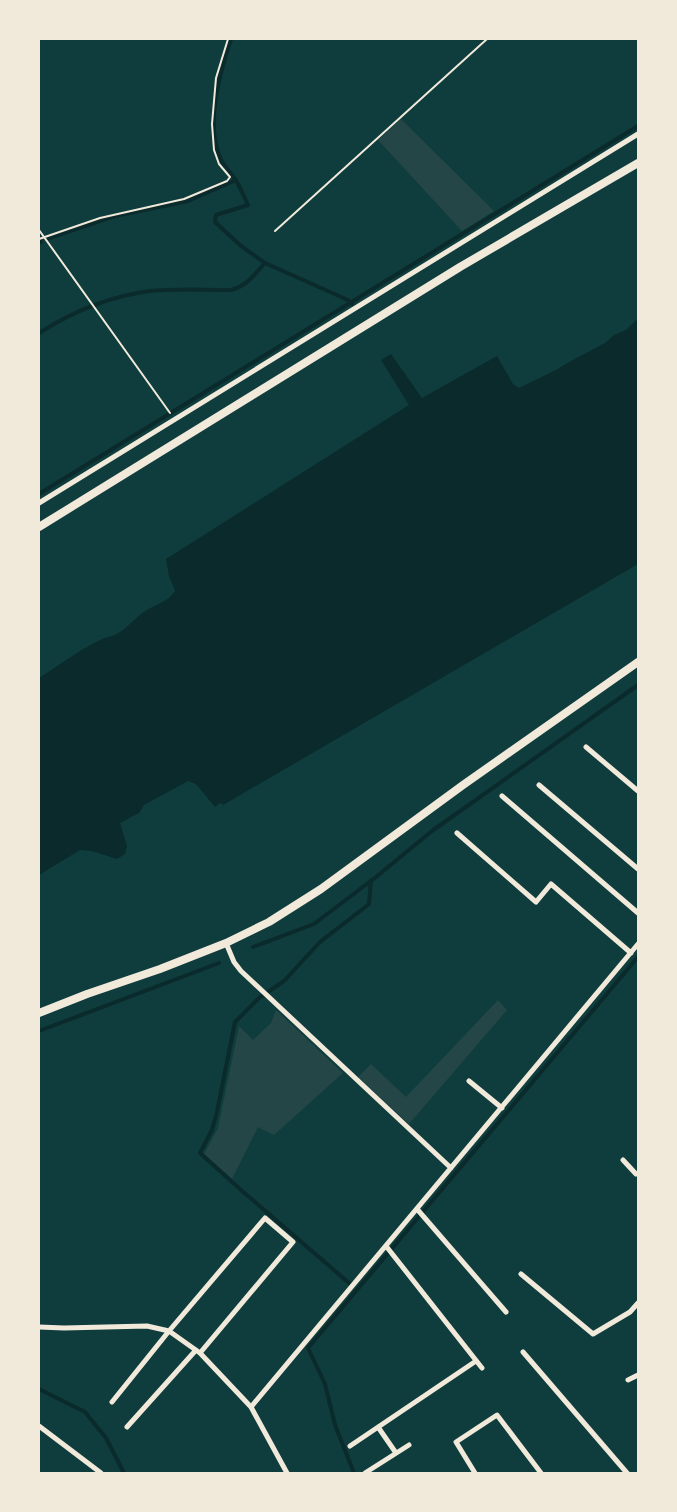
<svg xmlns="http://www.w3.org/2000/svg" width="677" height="1512" viewBox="0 0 677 1512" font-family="Poppins,sans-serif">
<rect width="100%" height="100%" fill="#0f3d3e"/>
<path fill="#244646" d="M401,119L494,211L462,231L378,140Z
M498,1000L507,1010L409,1124L358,1077L371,1064L406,1097Z
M276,1010L343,1073L274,1135L258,1127L232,1179L204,1154L218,1128L239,1026L253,1040L271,1023Z"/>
<path fill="#0a2a2b" d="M638,318V564L223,805L220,803L215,807L196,784L188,781L144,805L139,813L120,823L127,846L125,854L117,859L92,851L80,850L39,875V678C58,666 78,651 98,641C105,637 113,637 120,632C129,626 135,618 144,612C155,604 167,603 175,591L169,576L166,559L409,405L381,360L391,354L422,398L497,356L513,384L519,388L556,370L569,362L605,343L614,335L626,330Z"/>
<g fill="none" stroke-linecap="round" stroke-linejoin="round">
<path stroke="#0a2a2b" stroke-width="4" d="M231,39C220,72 206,121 219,155C222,165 231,172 236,181C241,188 244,197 248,205L216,215L215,222L241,246L265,263L348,300L352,304
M49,238L115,216L188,201L236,180
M39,243L41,242
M39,333C72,312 111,296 150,291C176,288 204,290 231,290C247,286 254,275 265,263
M39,494L638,126
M253,947L314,924L376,877L432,831L638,685
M39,1031L219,963
M349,1283L241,1190L200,1153L212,1130L217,1112L235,1022L259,998L284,981L320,942L369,904L371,880
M39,1389L85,1412L106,1438L124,1473
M354,1473L335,1425L325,1384L308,1348L638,957"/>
<path stroke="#f1e9da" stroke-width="2" d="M39,230L170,413
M275,231L487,39
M39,239L100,218L184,199L227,181L230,177L219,164L214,150L212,124L216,78L228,39"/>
<path stroke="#f1e9da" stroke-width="5" d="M39,503L638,134
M586,747L638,791
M539,785L638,869
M502,796L638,913
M457,833L536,902L551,884L631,953
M226,943L234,962L241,971L451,1168
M469,1081L502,1108
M623,1160L636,1174
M417,1209L506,1312
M386,1246L482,1368
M521,1274L593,1334L630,1312L638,1303
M39,1327L64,1328L147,1326L169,1331L200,1353L251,1407L287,1473
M523,1352L627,1473
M628,1380L638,1375
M112,1402L169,1331L265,1218L293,1242L200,1353
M251,1407L638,944
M39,1426L101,1473
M127,1427L196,1350
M378,1427L396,1453
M350,1446L476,1361
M365,1473L409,1445
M475,1473L456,1442L497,1415L541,1473"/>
<path stroke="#f1e9da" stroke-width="8" d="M39,527L460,267L638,163
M39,1013L87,994L160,969L226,943L269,922L321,889L463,785L638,662"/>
</g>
<rect width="677" height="1512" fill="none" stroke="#f1e9da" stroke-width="80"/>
</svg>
